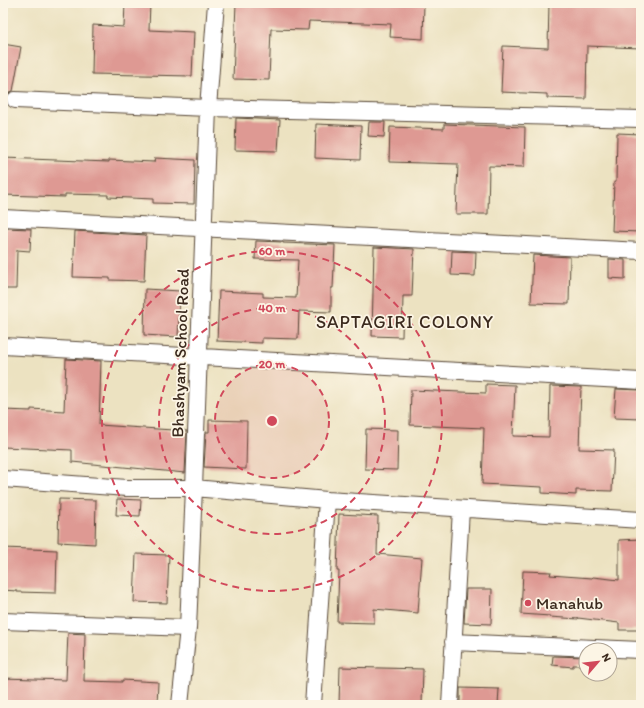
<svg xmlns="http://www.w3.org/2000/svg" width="644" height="708" viewBox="0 0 644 708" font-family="Itim,sans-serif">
<rect width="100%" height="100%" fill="#fcf5e5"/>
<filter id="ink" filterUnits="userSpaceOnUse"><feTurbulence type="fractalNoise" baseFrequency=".025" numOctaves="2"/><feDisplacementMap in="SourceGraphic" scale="8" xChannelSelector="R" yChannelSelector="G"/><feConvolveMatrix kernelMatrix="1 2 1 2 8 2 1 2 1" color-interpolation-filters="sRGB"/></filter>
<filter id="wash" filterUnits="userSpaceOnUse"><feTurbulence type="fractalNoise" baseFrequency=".012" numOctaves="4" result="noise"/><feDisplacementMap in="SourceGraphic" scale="16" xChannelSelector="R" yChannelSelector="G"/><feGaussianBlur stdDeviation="0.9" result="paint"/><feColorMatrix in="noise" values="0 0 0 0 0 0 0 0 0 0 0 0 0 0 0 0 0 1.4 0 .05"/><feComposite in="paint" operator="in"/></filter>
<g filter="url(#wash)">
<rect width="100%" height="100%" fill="#ece2c1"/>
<g id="blocks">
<path fill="#de9993" d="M125,3H150L149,30L194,32L192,76L92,74L93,25L124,27Z
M236,3H424L423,39L390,37L391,24L309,21L308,30L271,29L269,80L233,79Z
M549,3L592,4V3H596L641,5V48L587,46L586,99L547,98V94L501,92L503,46L548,48Z
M3,44L21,47L13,91L10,92L7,95L6,99L7,105H3Z
M236,118L280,120L278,151L235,150Z
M369,122H385L384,137L368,136Z
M316,124L361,126L360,160L315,158Z
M444,124L525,127L524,167L489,166L488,214H456L458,164L389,162L390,127L444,129Z
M617,133L641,134V232L612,231L614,182H616Z
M3,158L109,162V160L154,162L155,158L195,160L194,204L153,203V199L108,197V195L65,194V197L3,195Z
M3,228L31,229L30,251L17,250L16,289H3Z
M75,231L146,235L144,281L110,280V278L73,277Z
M256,241L283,242V243L335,245L333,288H331V312L299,311L298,339L262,338V343L217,341L219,291L263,293V297L296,298L298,260L255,259Z
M374,247L414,249L412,296H403L402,337L372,336Z
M452,251L476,252L475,276L451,275Z
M533,255L570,257L569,304L531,303Z
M609,259L625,260V279L609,278Z
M145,289L180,291L178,337L144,335Z
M66,359L101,361L99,425L187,431L185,473L72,462V450L3,447V410L31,411V409L64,411Z
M486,384L515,385L513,436L549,437L550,386L581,387L579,449L614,450L612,491L576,490V495L542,493V487L482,484L484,428L410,425L411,390L486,393Z
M616,389L641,390V419L614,418Z
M209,420L247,421L246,469L204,467L206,432H209Z
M366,429L398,430L397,470L365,469Z
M59,499L96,500L95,544L58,542Z
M117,499L141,500L140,516L116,515Z
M339,514L378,516L377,554L422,558L418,613L374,609V623L337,622L339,571H337Z
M641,539V630H619V623L578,618V619L550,617V616L521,614L523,571L551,572L550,575L592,578L593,577L619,580V540Z
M3,548L57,550L56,593L17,592V591L3,590Z
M136,554L169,555L167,603L134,602Z
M466,589H492L491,624L464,623Z
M68,633L85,634L84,681L122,682V680L158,682L157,705H3V678L66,680Z
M553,656L586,657V665H573V667L552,665Z
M340,667L423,669L422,705H339Z
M460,688L499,689L498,705H460Z"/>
</g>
</g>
<g filter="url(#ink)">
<use href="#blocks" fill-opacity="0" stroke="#564636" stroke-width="1"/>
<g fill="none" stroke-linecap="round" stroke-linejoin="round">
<defs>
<path id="street" d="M15,100L208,108L641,119
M3,218L641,251
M3,346L641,381
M3,479L127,488H194L327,500L641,520
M3,621L188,628
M453,642L641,650
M180,705L188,628L194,488L208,108L216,3
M313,705L327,500
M450,705L461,509"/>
</defs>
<use href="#street" stroke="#564636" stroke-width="18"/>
<use href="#street" stroke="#fff" stroke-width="16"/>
</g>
</g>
<circle cx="272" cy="421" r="57" fill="#d1495b" fill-opacity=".12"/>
<g fill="none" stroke="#d1495b" stroke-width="2" stroke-dasharray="7 5">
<circle cx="272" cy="421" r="57"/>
<circle cx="272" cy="421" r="113"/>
<circle cx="272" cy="421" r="170"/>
</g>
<circle fill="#d1495b" stroke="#fcf5e5" stroke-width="1.5" cx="528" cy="603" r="4"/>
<g text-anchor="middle" stroke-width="3.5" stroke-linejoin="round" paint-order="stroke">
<g font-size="17" fill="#3b2a1e" stroke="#fcf5e5">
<text transform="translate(180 353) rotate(-88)" y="6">Bhashyam School Road</text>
</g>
<g font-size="17" fill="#3b2a1e" stroke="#fcf5e5" text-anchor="start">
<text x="536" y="609">Manahub</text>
</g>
<g font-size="18" letter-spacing="1" fill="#3b2a1e" stroke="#fcf5e5">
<text x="405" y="328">SAPTAGIRI COLONY</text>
</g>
</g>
<circle cx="272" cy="421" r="6" fill="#d1495b" stroke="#fcf5e5" stroke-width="2"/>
<g font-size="12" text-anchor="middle" font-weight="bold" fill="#d1495b" stroke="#fcf5e5" stroke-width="3.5" stroke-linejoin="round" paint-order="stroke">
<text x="272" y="255">60 m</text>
<text x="272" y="312">40 m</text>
<text x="272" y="368">20 m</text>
</g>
<rect width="644" height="708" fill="none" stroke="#fcf5e5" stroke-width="16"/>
<g transform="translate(598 662) rotate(62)"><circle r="19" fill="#fcf5e5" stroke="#afa495"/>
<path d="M0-3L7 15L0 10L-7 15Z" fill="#d1495b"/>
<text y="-6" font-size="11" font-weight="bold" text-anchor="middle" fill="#3b2a1e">N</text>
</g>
</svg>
